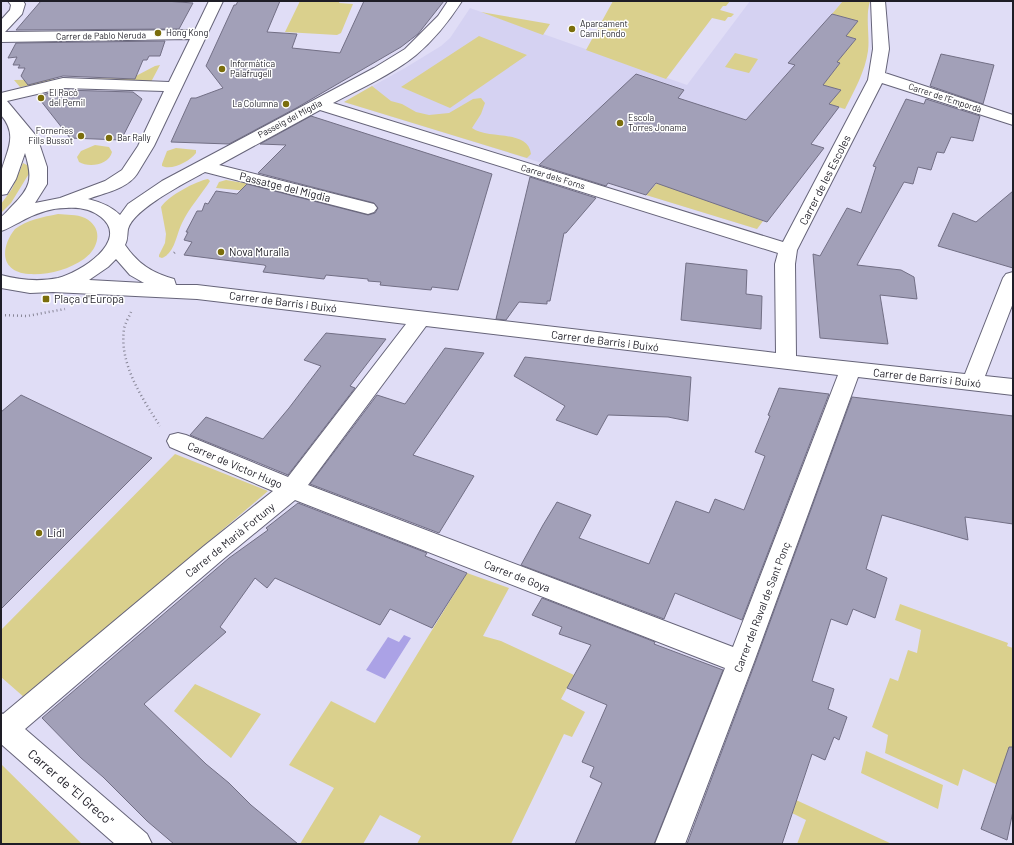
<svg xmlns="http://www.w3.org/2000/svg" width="1014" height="845" viewBox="0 0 1014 845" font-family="Barlow,sans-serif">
<rect width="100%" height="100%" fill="#e0ddf6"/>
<path fill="#d5d2f2" d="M750,1H870L868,11V45L865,62L845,109L839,108L816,138L813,137L809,143L824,148L767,222L763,221L757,229L344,102L405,68L441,46L450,38L470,8L687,85Z"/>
<path fill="#dad08d" d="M300,1H340L339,3L353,4L341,33L337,35L285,32Z
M613,1H730L726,6H723L720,10L734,14L731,17H728L725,21L712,18L666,79L586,50Z
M843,1H870C865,17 870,35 868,51C865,72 854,91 845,109L829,104L841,90L823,85L840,63L837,62L856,39L846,36L858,21L832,14Z
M481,12L550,24L543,35Z
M479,36L527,55L450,108L401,87Z
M735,53L758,59L749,73L725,67Z
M160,65L151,82L59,81L20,87L14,80L132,78L155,66Z
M372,86L391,101L402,104L416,112L429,115L449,113L473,99L481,98L485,103L481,114L472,128C489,140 528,129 531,154L527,158L344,102Z
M95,145L109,147L112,152C109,165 89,168 79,162L77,157L81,151Z
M176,148L196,150V153C190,161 172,171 162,166V164L167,151Z
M23,163L29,166L30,172L11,203L1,213V204L12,189Z
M208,179L210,181C201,195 189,208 182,223C176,235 175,253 162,258L159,257V255L165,243L166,234L161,207C168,196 196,181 208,179Z
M661,179L691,195L763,221L757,229L646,195Z
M226,180L250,184L276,190L275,192L271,193L216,188L219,182Z
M58,214C67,215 76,214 85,218C104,228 99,248 84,259C68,270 49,275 29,274C0,272 0,248 15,229C27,220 43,217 58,214Z
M175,454L268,491L25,698L1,677V630Z
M467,573L509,588L483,636L501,641L574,675L561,699L585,712L572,737L564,734L511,844H417L421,836L380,815L363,844H300L334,788L289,765L331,701L375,723Z
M900,604L1008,643L1007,646L1013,648V792L963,769L958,786L885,753L888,735L872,727L890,678L898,681L908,650L917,653L921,630L895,620Z
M195,684L261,714L231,758L174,711Z
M866,751L943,785L938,809L861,773Z
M1,764L82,844H1Z
M796,800L892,844H797L806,820L792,813Z"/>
<path fill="#aba2e6" d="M404,635L411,638L385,679L366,670L388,637L399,642Z"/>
<path fill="#a2a0b8" stroke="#726f85" d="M41,1H165L193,3L179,29L16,30Z
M238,1H280L267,32L297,34L292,48L340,53L364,1H444L418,34L401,47L298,107L229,144L171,142L191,98H196L223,88L206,66L234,5H236Z
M832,14L858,21L846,36L856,39L837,62L840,63L823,85L841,90L829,104L839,107L811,144L824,148L767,222L656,183L646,195L608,183L606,186L539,165L636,74L684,90L678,98L746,120L795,65L788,63Z
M165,41L160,56H149L147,60H143L135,79L63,76L28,85L21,76L25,68H18L20,65H13L17,57L8,58L16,43Z
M941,54L994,65L983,104L930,86Z
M63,90L133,92L142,99L121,140L70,138L37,96Z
M906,99L924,104L926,99L980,116L973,141L951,137L944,153L937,152L931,170L918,167L913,184L904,182L857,265L901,270L914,277L917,299L880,295L888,344L820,338L813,254L820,256L847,208L861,213L876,167L873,166Z
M311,116L492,174L458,290L432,287L431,290L380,285L381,282L368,281V279L326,275L324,279L263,272L266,266L264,265L184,255L192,242L184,240L188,232H186L197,211H202L205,203L208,204L216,191L237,194L247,184L368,215L375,213L378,208L374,203L258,173L286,145L260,144Z
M530,177L596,198L566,233H564L550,301H547V304L519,302L506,320L496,319Z
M1013,191V268L938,246L953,213L976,222Z
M686,263L747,270L746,294L762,296L761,329L681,320Z
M326,333L386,339L350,386L355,388L288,475L190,435L206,417L263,439L289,408L321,366L304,360Z
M445,348L484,353L413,455L474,476L439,533L310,484L377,395L405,404Z
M525,357L691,377L688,421L668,417L608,415L597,435L556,420L565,406L514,376Z
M779,388L829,394L742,620L675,593L664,619L521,565L543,525L557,502L591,515L579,538L649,564L676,501L709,513L715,499L744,510L765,456L755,452L770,416L768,415Z
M21,395L152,458L1,609V412Z
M852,397L1013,416V524L965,517L968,540L882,515L866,569L887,578L875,618L853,609L847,625L831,619L812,681L834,689L828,709L847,717L839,740L834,737L825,760L812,754L782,844H687L755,663Z
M298,503L427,553L425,556L467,573L432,628L390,609L380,625L275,578L267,588L255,578L220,627L226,632L144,704L206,764L229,783L251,805L298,844H174L147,821L103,777L81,758L42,718L229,558L268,530L266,528Z
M542,598L655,642L654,644L723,670L654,844H575L602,783L590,777L594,767L582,762L607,705L567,688L591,645L559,634L562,627L532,615Z
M1009,747H1013V811L1007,840L981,829Z"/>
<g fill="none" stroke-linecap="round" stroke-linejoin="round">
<defs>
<path id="minor" d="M8,1H23L25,4L22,14L5,32L195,30L209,1H223L154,146L137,174C127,189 104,193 88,199C100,202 111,206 120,215L128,204L162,181L374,68L405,49L438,16L448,1H462C449,21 434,40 416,55C393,74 359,89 333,103L783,242L868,80L873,49L871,1H885L889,49L885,73L1013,115V125L882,83L797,250L795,264L796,356L965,374L1003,278L1006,274L1013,272V303L985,376L1013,379V395L858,377L754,662L685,844H655L725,668L295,500L222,560L25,729L147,834L152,844H115L1,744V713L3,714L204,546L273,491L170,447L167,441L170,435L178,433L186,435L288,477L406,324L197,299L53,292L30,293L1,288V275C20,280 38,282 58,278C79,273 131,241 101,217C91,209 79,207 66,208C50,208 34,214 20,222C13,225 8,229 1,231V217C5,214 8,210 12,206C31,187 33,179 25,153L16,179L7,194L1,195C1,188 0,180 1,173C6,151 19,136 1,115V93L63,78L169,82L190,39L1,42V20L10,10L11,5ZM63,88L164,91L138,146L122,170L105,181L60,198L35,203L47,184V167L37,137L7,101ZM320,110L778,253L775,264L776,353L197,285H176L174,279C152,273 138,264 125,245C128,239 127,235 128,229C133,209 187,182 205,172L368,214L374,212L377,208L374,204L219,165ZM116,259L130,275L144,283L89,280L108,267ZM426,326L838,375L733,647L308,485Z"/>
</defs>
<use href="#minor" stroke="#666479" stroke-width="2"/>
<path stroke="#888697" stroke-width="2.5" stroke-dasharray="1 3" stroke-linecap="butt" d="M174,253L176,251
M131,312C129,317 125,323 124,329C119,364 142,398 160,426
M1,315L27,316L65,309"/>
<use href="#minor" fill="#fff" fill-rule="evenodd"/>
</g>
<g fill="#7b6e0c" stroke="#fff" stroke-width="1.5">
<circle cx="572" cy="29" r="4"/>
<circle cx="158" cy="33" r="4"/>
<circle cx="222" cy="69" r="4"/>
<circle cx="41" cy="98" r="4"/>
<circle cx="286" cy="104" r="4"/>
<circle cx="620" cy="123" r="4"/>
<circle cx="81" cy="136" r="4"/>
<circle cx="109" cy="138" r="4"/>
<circle cx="221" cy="252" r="4"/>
<rect x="42" y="295" width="8" height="8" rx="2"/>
<circle cx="39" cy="533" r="4"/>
</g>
<g text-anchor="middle" stroke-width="3" stroke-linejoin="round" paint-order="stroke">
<g font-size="9" fill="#1e1d26" stroke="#fff" text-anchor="start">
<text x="580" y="27">Aparcament<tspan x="580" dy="10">Camí Fondo</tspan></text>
<text x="166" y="36">Hong Kong</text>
<text x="230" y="67">Informàtica<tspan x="230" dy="10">Palafrugell</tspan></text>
<text x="49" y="96">El Racó<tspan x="49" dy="10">del Pernil</tspan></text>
<text x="278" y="107" text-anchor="end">La Columna</text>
<text x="628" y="121">Escola<tspan x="628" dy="10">Torres Jonama</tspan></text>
<text x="73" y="134" text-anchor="end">Forneries<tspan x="73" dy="10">Fills Bussot</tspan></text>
<text x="117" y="141">Bar Rally</text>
</g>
<g font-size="9" fill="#1e1d26" stroke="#fff">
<text transform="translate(101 36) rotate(-1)" y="3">Carrer de Pablo Neruda</text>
<text transform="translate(945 98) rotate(18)" y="3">Carrer de l'Empordà</text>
<text transform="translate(290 119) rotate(-28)" y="3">Passeig del Migdia</text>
<text transform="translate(553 177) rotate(17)" y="3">Carrer dels Forns</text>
</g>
<g font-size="11" fill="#1e1d26" stroke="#fff">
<text transform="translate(825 180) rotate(-63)" y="4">Carrer de les Escoles</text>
<text transform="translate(285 187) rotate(14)" y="4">Passatge del Migdia</text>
<text transform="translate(283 302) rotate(7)" y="4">Carrer de Barris i Buixó</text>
<text transform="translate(605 341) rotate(7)" y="4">Carrer de Barris i Buixó</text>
<text transform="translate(927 378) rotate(6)" y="4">Carrer de Barris i Buixó</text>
<text transform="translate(235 465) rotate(23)" y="4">Carrer de Víctor Hugo</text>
<text transform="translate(230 540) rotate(-39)" y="4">Carrer de Marià Fortuny</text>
<text transform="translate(517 576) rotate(21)" y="4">Carrer de Goya</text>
<text transform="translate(762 607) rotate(-69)" y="4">Carrer del Raval de Sant Ponç</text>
</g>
<g font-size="11" fill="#1e1d26" stroke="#fff" text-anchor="start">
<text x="229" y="256">Nova Muralla</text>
<text x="54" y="303">Plaça d'Europa</text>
<text x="47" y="537">Lidl</text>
</g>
<g font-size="13" fill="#1e1d26" stroke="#fff">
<text transform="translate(71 787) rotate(41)" y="5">Carrer de "El Greco"</text>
</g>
</g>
<rect width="1014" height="845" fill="none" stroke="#1e1d26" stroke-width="4"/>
</svg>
